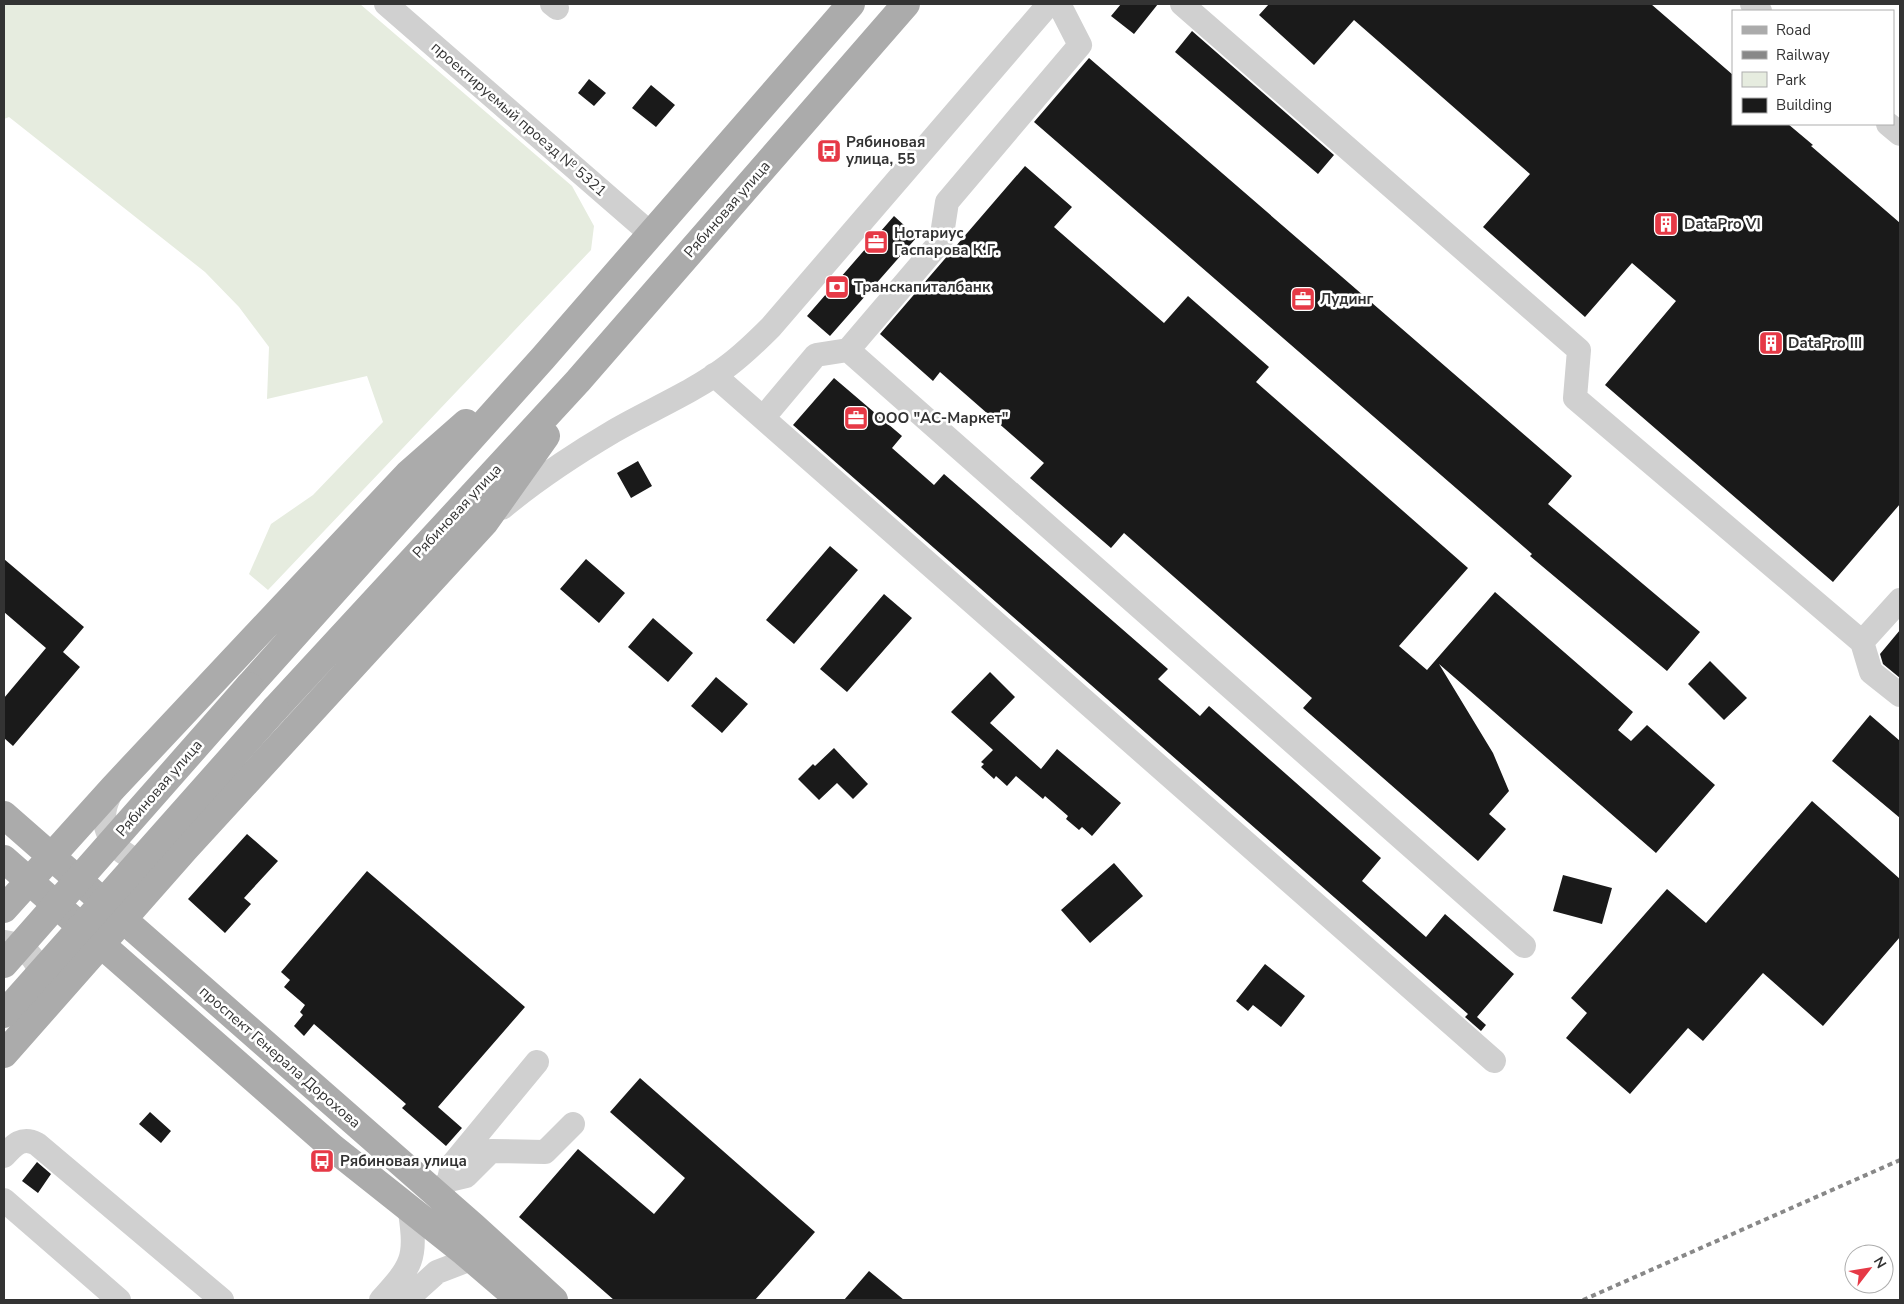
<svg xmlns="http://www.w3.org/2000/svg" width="1904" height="1304" viewBox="0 0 1904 1304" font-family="'Nunito Sans',sans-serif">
<rect width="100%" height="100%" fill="#fff"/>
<path fill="#e6ecdf" d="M4,4H360L572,186L594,226L591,250L268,590L249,574L271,524L313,495L383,422L367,376L267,399L269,347L239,307L205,272L9,117L4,119Z"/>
<path fill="#1a1a1a" d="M1121,4H1158L1134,34L1111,16Z
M1269,4H1651L1733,75V124H1788L1813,145L1811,146L1900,223V504L1833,582L1605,385L1676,301L1632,263L1585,317L1483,227L1530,174L1354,20L1314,65L1259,15Z
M1192,31L1334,155L1318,174L1175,52Z
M1089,58L1572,476L1548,504L1700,632L1667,671L1530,556L1532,554L1034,122Z
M589,79L606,93L594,106L578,93Z
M651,85L675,105L656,127L632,108Z
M1025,166L1072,207L1054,227L1164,323L1188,296L1269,367L1256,382L1468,568L1399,646L1427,670L1495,592L1633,712L1618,730L1631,741L1647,725L1715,785L1656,853L1439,664L1493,753L1509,791L1489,814L1506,829L1478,861L1303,708L1312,698L1124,533L1111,548L1030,478L1044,463L940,372L933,381L880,334Z
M894,216L917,237L830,336L807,316Z
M834,378L902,436L892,448L934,485L944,474L1168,669L1158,679L1200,716L1209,706L1381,858L1362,881L1426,937L1445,914L1514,974L1477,1017L1486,1025L1481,1031L1465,1017L1468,1014L793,425Z
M638,461L652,486L631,498L617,473Z
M830,546L858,570L794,644L766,620Z
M4,559L84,627L63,652L80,667L13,746L4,738V698L46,648L4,612Z
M586,559L625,593L599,623L560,589Z
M884,594L912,618L847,692L820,669Z
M653,618L693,653L668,682L628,647Z
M1900,630V678L1883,664L1880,654Z
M1710,661L1747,698L1724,720L1688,684Z
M990,672L1015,697L990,723L1041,769L1057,749L1121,803L1092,836L1082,827L1079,830L1066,819L1068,816L1045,796L1043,799L1016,776L1007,786L996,776L994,779L981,767L984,764L981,762L993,750L951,712Z
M716,677L748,704L722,733L691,706Z
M1870,715L1900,741V818L1832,761Z
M834,748L868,784L853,799L837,783L819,800L798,779L813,764L815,766Z
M1812,801L1900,879V937L1823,1026L1763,973L1703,1041L1688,1028L1630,1094L1566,1038L1587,1013L1571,998L1667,889L1706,923Z
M247,834L278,861L244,898L251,904L225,933L188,899Z
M1114,863L1143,896L1090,943L1061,910Z
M367,871L525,1007L438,1107L462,1128L446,1146L402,1108L406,1104L314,1024L304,1036L294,1026L303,1015L300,1012L305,1005L284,987L290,980L281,972Z
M1563,875L1612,888L1602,924L1553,911Z
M1265,964L1305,996L1281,1027L1253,1005L1248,1011L1236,1001Z
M640,1078L815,1232L755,1300H614L519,1217L578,1149L654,1214L685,1178L610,1112Z
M150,1112L171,1131L161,1143L139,1124Z
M37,1162L51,1174L38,1193L22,1181Z
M869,1271L904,1300H844Z"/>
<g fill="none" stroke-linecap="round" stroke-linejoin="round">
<path stroke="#d0d0d0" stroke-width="24" d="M386,4L651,234
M552,4L557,8
M1182,4L1579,350L1575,398L1862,642
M1752,4L1760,11
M1888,124L1900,134
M848,350L1524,946
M714,375L1494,1061
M763,418L816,355L848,350L941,241L947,202L1080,45L1059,4
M502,508C537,479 575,454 614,431C652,409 694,392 729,365C745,353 758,340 771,327L1049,4
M1900,600L1862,642L1871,672L1900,695
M113,788C108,799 102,810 105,822C109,846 132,865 156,862
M4,942C28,945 43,966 44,990
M4,1156C14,1145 22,1136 37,1144L222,1300
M449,1180L452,1165L537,1062
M437,1194L449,1180L466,1176L491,1151L545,1152L573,1124
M4,1200L119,1300
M381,1300C412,1266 417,1259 410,1212
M406,1300L437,1272L463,1262"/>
<path stroke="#ababab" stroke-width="28" d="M249,686L543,358L851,4
M275,709L578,381L906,4
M4,815L473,1226L554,1300
M4,859L333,1148L464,1252L520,1300
M4,909L113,788L408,474L466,423
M4,1054L185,849L485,522L546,436"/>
<path stroke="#888" stroke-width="4" stroke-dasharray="5 4" stroke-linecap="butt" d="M1583,1300L1900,1160"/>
<path stroke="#ababab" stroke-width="28" d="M4,964L249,686
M4,1014L275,709"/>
</g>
<defs>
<symbol id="bus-square" viewBox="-11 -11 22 22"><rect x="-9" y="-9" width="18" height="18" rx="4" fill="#e63946" stroke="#fff"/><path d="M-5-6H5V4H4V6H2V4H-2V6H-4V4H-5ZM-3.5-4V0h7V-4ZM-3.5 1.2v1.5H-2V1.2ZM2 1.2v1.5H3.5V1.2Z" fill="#fff"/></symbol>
<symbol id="building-square" viewBox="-11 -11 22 22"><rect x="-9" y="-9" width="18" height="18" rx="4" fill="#e63946" stroke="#fff"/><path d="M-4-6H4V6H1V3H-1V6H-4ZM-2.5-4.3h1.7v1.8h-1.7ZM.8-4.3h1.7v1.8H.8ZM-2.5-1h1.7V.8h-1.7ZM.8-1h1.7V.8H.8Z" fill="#fff"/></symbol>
<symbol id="office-square" viewBox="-11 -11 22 22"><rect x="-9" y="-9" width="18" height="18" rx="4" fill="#e63946" stroke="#fff"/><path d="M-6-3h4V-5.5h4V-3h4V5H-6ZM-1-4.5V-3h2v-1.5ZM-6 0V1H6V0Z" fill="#fff"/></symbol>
<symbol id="bank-square" viewBox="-11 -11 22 22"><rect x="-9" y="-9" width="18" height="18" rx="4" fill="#e63946" stroke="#fff"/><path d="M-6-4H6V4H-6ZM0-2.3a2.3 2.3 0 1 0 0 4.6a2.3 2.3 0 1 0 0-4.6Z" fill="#fff"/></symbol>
</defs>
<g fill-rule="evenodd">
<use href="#bus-square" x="815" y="137" width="28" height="28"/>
<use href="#building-square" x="1652" y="210" width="28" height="28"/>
<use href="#office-square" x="862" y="228" width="28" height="28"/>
<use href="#bank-square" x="823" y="273" width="28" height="28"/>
<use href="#office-square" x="1289" y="285" width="28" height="28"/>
<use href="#building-square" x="1757" y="329" width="28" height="28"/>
<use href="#office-square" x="842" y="404" width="28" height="28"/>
<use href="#bus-square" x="308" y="1147" width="28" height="28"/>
</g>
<g text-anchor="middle" stroke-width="5" stroke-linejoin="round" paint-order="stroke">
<g font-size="15" fill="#333" stroke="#fff">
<text transform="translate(519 119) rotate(41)" y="5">проектируемый проезд № 5321</text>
<text transform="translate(727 209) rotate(-49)" y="5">Рябиновая улица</text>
<text transform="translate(457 511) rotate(-47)" y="5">Рябиновая улица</text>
<text transform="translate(159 788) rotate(-49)" y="5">Рябиновая улица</text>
<text transform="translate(280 1057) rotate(41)" y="5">проспект Генерала Дорохова</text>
</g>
<g font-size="15" font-weight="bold" fill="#333" stroke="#fff" text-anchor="start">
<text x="846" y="147">Рябиновая<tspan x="846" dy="17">улица, 55</tspan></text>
<text x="1684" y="229">DataPro VI</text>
<text x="894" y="238">Нотариус<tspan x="894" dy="17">Гаспарова К.Г.</tspan></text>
<text x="854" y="292">Транскапиталбанк</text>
<text x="1320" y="304">Лудинг</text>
<text x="1788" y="348">DataPro III</text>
<text x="874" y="423">ООО "АС-Маркет"</text>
<text x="340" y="1166">Рябиновая улица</text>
</g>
</g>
<rect width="1904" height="1304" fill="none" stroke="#333333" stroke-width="10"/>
<rect x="1732" y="10" width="162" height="115" fill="#ffffff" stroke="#adadad"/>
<rect x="1742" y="26" width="25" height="8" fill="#ababab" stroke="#adadad"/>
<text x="1776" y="35" font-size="15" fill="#333333">Road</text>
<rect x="1742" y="51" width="25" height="8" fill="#888888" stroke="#adadad"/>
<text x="1776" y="60" font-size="15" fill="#333333">Railway</text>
<rect x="1742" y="72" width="25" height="15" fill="#e6ecdf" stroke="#adadad"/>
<text x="1776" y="85" font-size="15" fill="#333333">Park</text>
<rect x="1742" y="98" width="25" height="15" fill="#1a1a1a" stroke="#adadad"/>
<text x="1776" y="110" font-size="15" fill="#333333">Building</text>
<g transform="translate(1869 1269) rotate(59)"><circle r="24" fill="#ffffff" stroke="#adadad"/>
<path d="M0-4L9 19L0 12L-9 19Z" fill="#e63946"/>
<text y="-8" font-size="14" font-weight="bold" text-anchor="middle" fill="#333333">N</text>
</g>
</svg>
